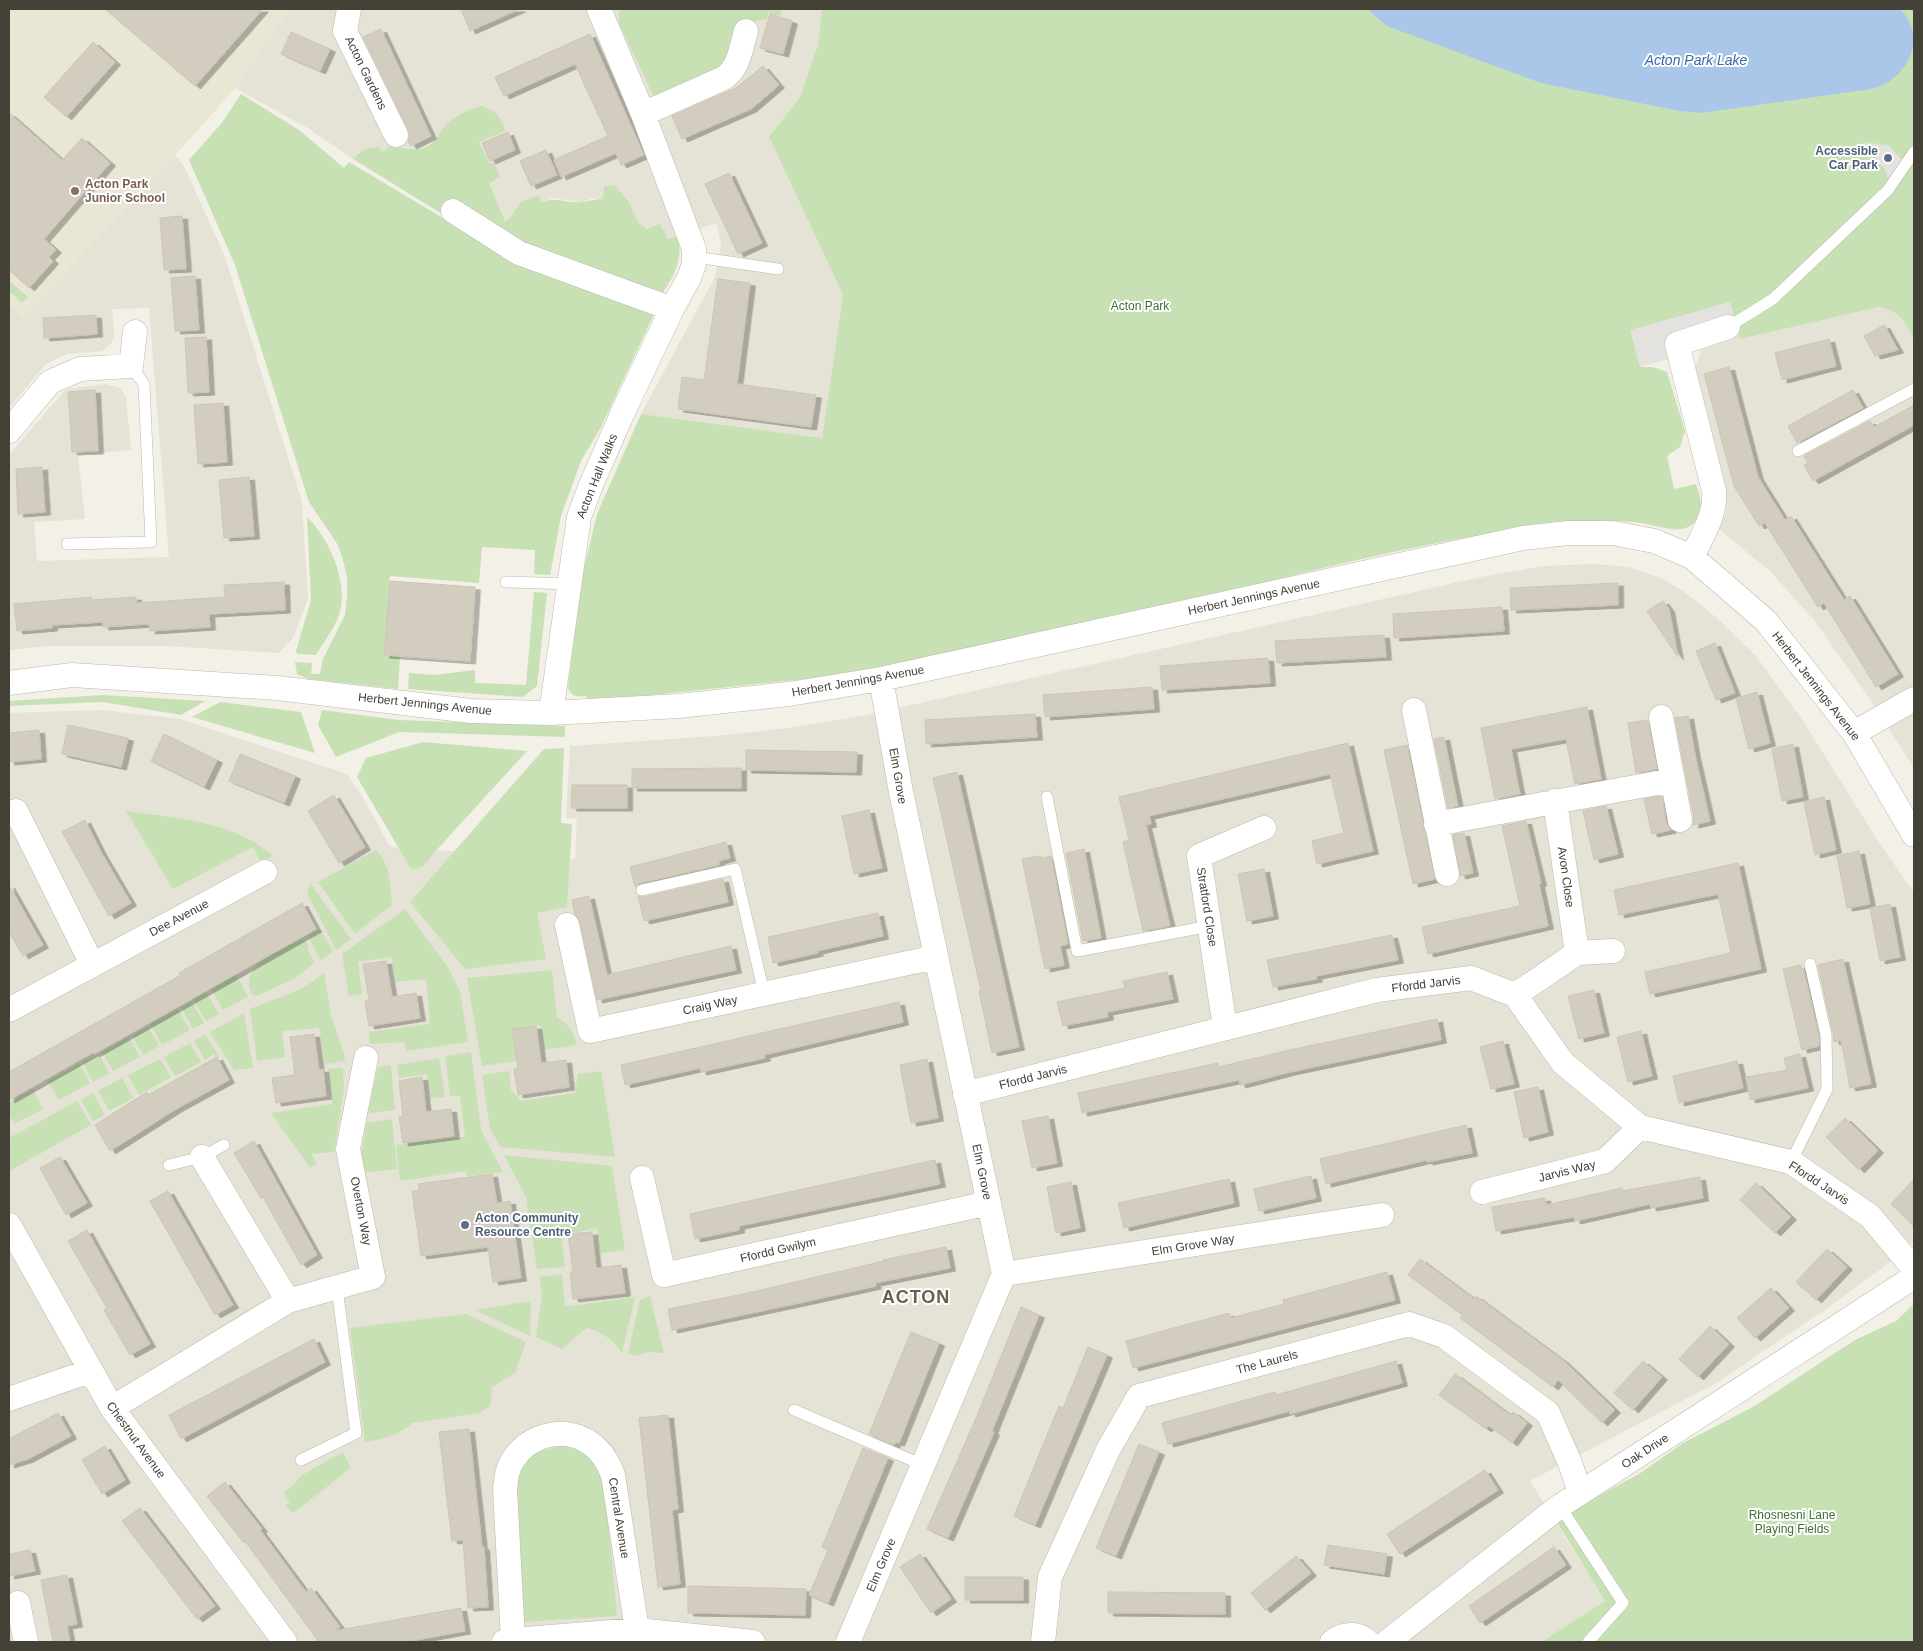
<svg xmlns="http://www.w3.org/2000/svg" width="1923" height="1651" viewBox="0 0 1923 1651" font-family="Arial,sans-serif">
<defs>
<filter id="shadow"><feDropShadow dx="5.5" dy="3" stdDeviation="0" flood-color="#0004"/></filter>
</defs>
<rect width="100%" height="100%" fill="#f2f0e7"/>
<path fill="#e5e2d6" d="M289,9H822L818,45L800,97L769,137L843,295L822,438L641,414L715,277L721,245L717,223L667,239L647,229L638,222L629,202L593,198L582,202L552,198L542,202L518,206L515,215L505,221L489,183L500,177L490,164L479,142L438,134L434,141L423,148L389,147L384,152H358L353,159L306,127L235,88Z
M175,155L184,166L225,257L302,502L308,599L293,638L279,653L167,646H47L9,650V455L66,389L106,384L120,388L126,397L131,450L78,455L85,519L34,522L37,561L169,557L149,308L112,309L114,335L111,344L102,351L67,354L46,364L9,408V303L23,317Z
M1879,307L1891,309L1904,321L1914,339V768L1874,705L1814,620L1770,571L1719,529L1726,511L1727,495L1697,386L1694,372L1701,350L1740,339Z
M1595,564L1629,567L1661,578L1684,592L1717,618L1756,656L1803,721L1876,838L1914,893V1241L1881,1269L1823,1311L1718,1382L1530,1481L1605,1601L1541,1642H9V713L102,710L180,719L347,774L362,796L390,847L575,859L577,819L566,818L570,746L716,736L788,728L862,716L1481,577L1543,566Z"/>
<path fill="#e9e6d3" d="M9,9H289L235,88L188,141L23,317L9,303Z"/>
<path fill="#c7e1b5" d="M622,9H782L780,16L768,13L767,19L755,21L730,65L655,99L619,23V12Z
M822,9H1914V339C1905,322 1900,311 1879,307L1740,339L1730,303L1640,367H1653L1667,372L1685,431L1680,447L1667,456L1674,489L1696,484C1698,490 1701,499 1701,506C1701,510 1699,515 1697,519C1685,539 1655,524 1635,522C1577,517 1521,527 1464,538C1352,558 1243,589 1132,615C1081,627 1029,640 978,650C936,659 893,662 853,674L587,702L586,696C577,697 572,697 568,688L580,585L597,514L641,414L822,438L843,295L769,137L800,97L818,45Z
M241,94L299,130L344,168L349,162L515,261L656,310L601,427L581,461L561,516L550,575L534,574L535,550L482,547L479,583L390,576L384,655L400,656L398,689L308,679L297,674L295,662L312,663L311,674H320L323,659L345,615L347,596V577L343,560L338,545L309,502L235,265L189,160L221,124Z
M482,106C497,112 501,115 505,131L479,142L490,164L494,163L500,177L489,183L505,221C515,215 513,212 519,205C524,199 532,198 538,196L542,202C557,196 567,204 582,202C590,201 595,199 603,199L604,187L614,185L629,202L638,222L647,229L660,224L668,239L678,236C683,259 675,276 661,295L515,259L353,159C360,150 367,148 378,147L383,152L389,147C397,147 416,150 424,148C435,144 440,130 448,123C458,114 470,109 482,106Z
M9,281L28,297L22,303L9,291Z
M307,517C328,537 346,577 341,607C338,624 325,640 316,655L297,654L296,651L311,600Z
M534,592L547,593L537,686L523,697L408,689L409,673L434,675L475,670V683L526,685Z
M103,695L205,701L181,715L103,702L9,706V701Z
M220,702L301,712L315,753L192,717Z
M322,710L399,720L565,726V737L399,732L336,757L318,725Z
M423,742L527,751L432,855C426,865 422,869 411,869L357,777L366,758Z
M564,748L561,823L572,824L567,907L537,913L546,959L465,969L410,902L544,749Z
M126,811C176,818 234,821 273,856L261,862L253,847L173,889Z
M376,850C391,866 390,883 392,905L355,934L318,882Z
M310,883L351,939L336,950L307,893Z
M405,909L449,969L460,991L468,1042L406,1051L405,1042L370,1044L369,1032L430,1024L426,979L396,982L391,957L358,962L362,994L349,996L342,954Z
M320,929L333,951L321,961L308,936Z
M302,939L308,943V950L314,963L297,977L257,996L252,995C237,964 280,951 302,939Z
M552,970L557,1017C569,1025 575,1031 576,1045L544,1050L540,1025L513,1029L517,1061L482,1066L467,978Z
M324,973L331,1015L344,1053L345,1061L325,1064L319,1028L282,1031L285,1057L257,1061L250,1009L303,988Z
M236,974L248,997L223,1010L211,988Z
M206,992L219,1014L206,1021L193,999Z
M192,1002L204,1023L193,1029L181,1008Z
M178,1009L190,1030L162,1045L150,1024Z
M244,1013L253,1068L234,1070L210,1032Z
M148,1027L159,1046L143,1055L132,1036Z
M205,1035L219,1056L216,1057L214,1054L205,1060L194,1041Z
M129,1037L140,1057L113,1071L102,1052Z
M190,1043L201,1062L175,1076L164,1057Z
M471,1052L481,1130L503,1172L467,1176L466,1171L400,1181L396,1145L465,1137L460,1096H450L445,1056Z
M99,1054L109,1073L93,1082L83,1063Z
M439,1058L445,1097L430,1098L427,1074L399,1078L397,1065Z
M160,1059L171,1077L139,1095L128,1075Z
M80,1064L90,1083L59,1100L48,1081Z
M391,1065L395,1110L368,1113L378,1067Z
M343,1068L344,1089L334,1152L311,1154L317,1163L310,1168L271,1113L332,1104L328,1069Z
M509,1071L511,1090L521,1101L575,1093L578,1074L601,1071L615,1157L501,1147L490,1129L482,1075Z
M122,1078L133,1098L109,1111L98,1091Z
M33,1090L43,1109L14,1124L9,1114V1102Z
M93,1093L105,1115L93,1121L81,1100Z
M77,1101L91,1125L9,1171V1138Z
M392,1119L397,1169L359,1173L366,1123Z
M504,1155L612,1166L625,1250L600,1253L597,1228L561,1235L565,1267L537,1269L526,1197Z
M562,1274L565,1307L635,1297L622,1353C612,1339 604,1333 588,1328C578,1333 571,1342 562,1349L536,1337L542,1295L540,1277Z
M650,1296L664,1353L649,1352L635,1356L628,1354L640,1300Z
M531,1301L530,1336L475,1310H476Z
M1914,1304V1642H1541L1605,1601L1555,1519L1639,1474L1683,1443L1753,1407L1855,1340L1896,1321Z
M466,1314L526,1342L515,1373L492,1387L490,1406L480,1413L412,1423C400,1435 382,1439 365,1442L350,1328Z
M576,1445L594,1455L604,1473L617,1616L523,1622L515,1478C527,1449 548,1448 576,1445Z
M343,1452L351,1468L293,1513L286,1505L290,1502L283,1492L290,1488L302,1475Z"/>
<path fill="#e3e2df" d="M1862,142L1888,145L1904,162L1889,182L1885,170Z
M1730,302L1740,339L1640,367L1630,330Z"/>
<path fill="#aac6e8" d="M1367,9H1900C1923,32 1915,63 1889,82C1884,85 1877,87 1871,89L1701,113L1680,111L1541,83L1387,26Z"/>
<path fill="#d2cdbe" stroke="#ccc6b2" filter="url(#shadow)" d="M105,9H263L195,86Z
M461,9H520L470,31Z
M770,14L792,21L783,54L760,48Z
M381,29L431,136L411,146L408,141L410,135L408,129L363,37Z
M291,32L330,49L320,71L281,54Z
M590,34L644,155L621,165L616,153L561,177L554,160L608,136L575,64L504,96L495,77Z
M93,42L115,62L66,117L44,97Z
M763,66L779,85L751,109L682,139L672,116L736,88Z
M9,113L62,160L82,138L110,163L44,239L56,250L49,257L53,261L29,288L9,270Z
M508,132L515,150L490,161L482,143Z
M546,150L557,175L531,186L520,161Z
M729,173L762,243L738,254L705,184Z
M182,216L186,269L164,270L160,218Z
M195,276L199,330L175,331L171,278Z
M718,279L750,283L737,384L816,395L811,427L678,409L682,377L704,380Z
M96,315L97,334L44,338L43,318Z
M1884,325L1898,350L1875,356L1864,336Z
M206,337L209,392L188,393L185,338Z
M1829,339L1836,366L1782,380L1775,353Z
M1729,367L1758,477L1785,520L1791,516L1844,600L1850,596L1898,674L1876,687L1824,603L1818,607L1765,523L1759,526L1734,486L1704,374Z
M95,390L98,451L72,452L68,392Z
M1853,390L1863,408L1797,443L1788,426Z
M223,403L227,462L198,464L194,405Z
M1914,405V425L1813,481L1804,465L1808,463L1804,456L1870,421L1874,427Z
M42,467L45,512L18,514L16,469Z
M249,477L254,536L224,538L219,480Z
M390,581L475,587L470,661L384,655Z
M284,582L285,610L209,614L210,627L150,631L149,624L103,627V622L52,625V628L17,631L14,604L91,597L92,600L136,597V603L225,597L224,585Z
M1618,583V605L1511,610L1510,588Z
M1663,601L1669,609L1678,657L1647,611Z
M1502,607L1504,631L1394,638L1393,614Z
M1384,635L1386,657L1277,663L1275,641Z
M1715,643L1735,693L1716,700L1696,651Z
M1268,658L1270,683L1162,690L1160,666Z
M1152,687L1154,709L1045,717L1043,695Z
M1757,692L1770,743L1749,749L1736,698Z
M1587,707L1601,779L1575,784L1566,739L1511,749L1520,794L1495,799L1481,728Z
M1035,714L1037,737L926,744L925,720Z
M1688,716L1695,755L1710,821L1693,825L1694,818L1675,718Z
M1648,720L1657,769L1636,773L1628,723Z
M68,725L128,738L121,767L62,754Z
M39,730L41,759L9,762V733Z
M164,734L217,760L204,787L151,761Z
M1444,737L1458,806L1448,808L1434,739Z
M1348,743L1373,851L1317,864L1312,841L1344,833L1330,774L1149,816L1151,824L1146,825L1170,926L1143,931L1123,842L1129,840L1119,797Z
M1793,744L1803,797L1782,801L1772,749Z
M1407,745L1435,879L1413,884L1384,750Z
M746,750L857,752L856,772L746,770Z
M240,754L295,776L284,803L229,781Z
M741,768V788H632V769Z
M957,772L1019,1047L992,1053L979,991H981L933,778Z
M572,785H627V808H571Z
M334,795L365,847L339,863L308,811Z
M1662,796L1666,822L1671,830L1652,834L1644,799Z
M1824,797L1836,850L1815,855L1804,802Z
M1606,806L1618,854L1594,860L1583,811Z
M869,810L882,868L854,874L842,816Z
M85,820L101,852L131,903L109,916L62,832Z
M1526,821L1541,883L1539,884L1548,926L1428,954L1422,927L1520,906L1502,826Z
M1464,833L1473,873L1460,876L1453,835Z
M726,842L730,858L719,861V865L640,883L635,887L630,867Z
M1084,849L1101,938L1083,941L1066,853Z
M1859,851L1870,904L1847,908L1837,856Z
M1040,856L1041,858L1051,856L1068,944L1060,946L1064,965L1045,969L1022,859Z
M1738,863L1761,969L1650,994L1645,972L1731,953L1718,894L1619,915L1614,890Z
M1264,869L1273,916L1247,921L1238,874Z
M723,879L728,902L644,921L638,896L644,897Z
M9,885L43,945L23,956L9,932Z
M589,896L607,975L731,946L736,970L597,1000L580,922L575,915L572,900Z
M302,903L316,929L94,1054V1052L9,1100V1072L181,975L179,973Z
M1890,904L1900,957L1880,961L1870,908Z
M878,913L883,936L817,951L818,953L773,963L768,937Z
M1392,935L1398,960L1316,976L1317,979L1273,987L1267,960Z
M1843,959L1871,1084L1850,1088L1841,1040L1834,1042L1833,1033L1818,965Z
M386,961L392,997L416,993L420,1018L369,1026L365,1001L369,1000L363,964Z
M1801,965V969L1803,968L1819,1036V1046L1802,1050L1783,969Z
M1167,972L1173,999L1107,1012L1108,1017L1063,1026L1057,1002L1125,988L1123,981Z
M1594,990L1604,1033L1579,1039L1568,996Z
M899,1002L903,1022L764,1055L765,1058L701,1072L700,1068L625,1085L621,1065Z
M1437,1019L1441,1040L1290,1072L1240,1085L1239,1080L1082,1113L1078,1093L1218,1063L1219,1067L1285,1051Z
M536,1026L541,1063L566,1060L569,1087L518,1095L514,1069H518L512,1029Z
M1641,1031L1652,1076L1628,1082L1617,1037Z
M314,1034L319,1070L323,1069L326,1096L276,1103L272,1078L295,1075L290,1037Z
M1503,1041L1514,1084L1491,1089L1480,1047Z
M1800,1054L1808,1088L1750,1100L1746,1077L1787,1070L1784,1058Z
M217,1057L229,1080L176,1109L110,1151L95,1125L147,1092L148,1095Z
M927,1059L938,1118L911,1123L900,1065Z
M1737,1061L1743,1088L1679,1103L1673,1076Z
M422,1077L426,1112L451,1109L454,1136L403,1143L399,1117H403L399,1081Z
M1538,1087L1548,1132L1524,1138L1514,1092Z
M1048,1116L1057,1163L1032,1168L1022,1121Z
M1845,1118L1878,1150L1859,1170L1826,1137Z
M1466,1125L1472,1153L1427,1162V1160L1326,1184L1320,1159Z
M254,1141L317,1255L301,1265L263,1197L261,1198L234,1153Z
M60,1157L87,1203L66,1215L40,1168Z
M935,1160L940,1184L739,1226V1230L695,1239L690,1214Z
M492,1174L497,1203L510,1201L521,1278L493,1282L488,1247L421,1256L412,1191H419L418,1184Z
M1311,1176L1316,1198L1259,1211L1254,1189Z
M1700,1177L1703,1198L1651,1208L1650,1204L1575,1221L1574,1217L1496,1231L1492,1207L1545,1198L1546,1205L1622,1188V1191Z
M1229,1179L1234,1203L1124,1228L1118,1203Z
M1914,1179V1227L1891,1204Z
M1071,1182L1080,1228L1056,1233L1047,1187Z
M1756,1183L1791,1217L1775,1233L1740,1200Z
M168,1191L233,1305L215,1315L150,1201Z
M87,1230L150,1344L130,1355L104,1310L107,1308L68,1241Z
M592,1232L596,1268L621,1265L625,1293L573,1299L570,1272H573L568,1234Z
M946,1247L950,1268L875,1283L876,1286L799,1303L672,1330L668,1309L744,1294L884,1261L883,1260Z
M1827,1249L1847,1267L1816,1300L1796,1282Z
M1420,1259L1474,1299L1476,1296L1564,1361L1615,1410L1602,1423L1558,1380L1553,1387L1460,1318L1462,1315L1408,1275Z
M1387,1272L1395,1300L1133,1368L1126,1341L1229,1313L1231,1318L1284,1304L1283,1300Z
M1771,1288L1789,1308L1755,1338L1737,1318Z
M1021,1307L1039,1315L992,1431L994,1432L948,1538L927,1529L974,1423Z
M1710,1326L1729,1344L1698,1377L1679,1359Z
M911,1332L939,1343L899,1443L896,1442L894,1445L869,1434Z
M314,1339L325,1362L181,1439L169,1415Z
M1088,1347L1107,1355L1035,1525L1014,1516L1059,1406L1063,1408Z
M1396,1361L1402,1383L1290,1414V1411L1168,1444L1162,1423L1275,1392L1276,1395Z
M1643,1361L1662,1377L1633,1410L1614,1393Z
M1455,1374L1510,1415L1513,1412L1527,1423L1512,1443L1489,1426L1486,1429L1439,1395Z
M58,1413L71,1436L28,1459L9,1465V1439Z
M668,1415L678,1509L672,1510L680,1584L658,1587L639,1418Z
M469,1429L482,1547H484L488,1607L468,1608L463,1540L452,1541L439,1432Z
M1139,1444L1159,1452L1116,1556L1096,1548Z
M105,1446L125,1480L102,1494L82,1460Z
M863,1448L888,1458L828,1603L809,1595L828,1550L822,1547Z
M1485,1470L1498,1490L1400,1554L1387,1534Z
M225,1482L262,1529L260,1530L306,1592L311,1588L340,1627L334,1631L461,1608L465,1631L405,1642H322V1640L319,1642L245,1541L244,1543L207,1496Z
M140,1508L215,1606L197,1619L122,1521Z
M1328,1545L1387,1554L1384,1574L1324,1565Z
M1554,1547L1566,1565L1480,1623L1469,1606Z
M30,1550L35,1571L9,1576V1554Z
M920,1554L951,1599L931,1613L900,1567Z
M1296,1556L1311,1573L1265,1610L1251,1593Z
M67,1575L77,1624L67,1626L70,1642H53L41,1580Z
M965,1577H1023V1600H965Z
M688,1586L806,1589L805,1615L688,1613Z
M1108,1592L1225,1593V1614L1108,1613Z"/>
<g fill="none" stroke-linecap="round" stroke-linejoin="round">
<defs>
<path id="service" d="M695,257L778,269
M1728,327L1773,299L1888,190L1914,152
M1798,451L1914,389
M67,544L151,542L144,384L131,366
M506,582L570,584
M1047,797L1077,951L1210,926
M642,890L735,869L764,993
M1791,1162L1827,1089L1826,1035L1810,964
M169,1165L202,1157L224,1145
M794,1410L923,1465
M301,1460L356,1433L337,1288
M1560,1506L1623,1603L1588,1642"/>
<path id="minor" d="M349,9L345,31L396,135
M643,114L724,78C739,68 741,48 746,31
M453,211L519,253L672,309
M9,431L50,382L80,369L131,366L135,332
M1692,557C1702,536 1716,515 1714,491L1677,344L1728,327
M9,683L72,675L277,688L471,711L551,713L679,706L789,694L881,679L1523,538L1568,533H1613L1654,541L1692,557L1766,621L1854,733L1914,835
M1414,710L1447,874
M551,713L579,517L591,485L623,412L672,309L689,278L694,264V249L643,114L599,9
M1661,717L1680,820
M1854,733L1914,699
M16,811L92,964
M1436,824L1673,780
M567,925L590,1031L936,957
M1577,953L1613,951
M1515,995L1577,953L1555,801
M9,1010L265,872
M1225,1028L1199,856L1264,828
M965,1094L1377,990L1471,978L1515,995L1563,1063L1640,1127L1791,1162L1870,1216L1914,1269
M202,1157L288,1301
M642,1178L664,1275L989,1203
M1482,1192L1605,1161L1640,1127
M9,1225L112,1408L285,1642
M1004,1274L1382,1215
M9,1399L90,1371
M112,1408L288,1301L373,1277L348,1149L366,1058
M18,1603L26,1642
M513,1640L505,1489C506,1484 506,1479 507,1474C517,1435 569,1420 597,1449C605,1456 609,1465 613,1475L637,1630
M504,1642L513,1640L637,1630L753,1642
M848,1642L1004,1274L901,792L881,679
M1043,1642L1050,1577L1109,1448L1139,1396L1409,1324L1444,1336L1548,1413L1570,1463L1580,1493
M1332,1642C1343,1633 1358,1632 1368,1642
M1387,1642L1560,1506L1914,1277"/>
</defs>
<use href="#service" stroke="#bcb9ab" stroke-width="12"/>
<use href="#minor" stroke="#bcb9ab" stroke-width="25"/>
<use href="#service" stroke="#fff" stroke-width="11"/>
<use href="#minor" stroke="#fff" stroke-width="24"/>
</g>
<g fill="#5c6f8a" stroke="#fff" stroke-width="2">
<circle cx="1888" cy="158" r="5"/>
<circle cx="465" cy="1225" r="5"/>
</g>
<circle fill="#8d6e63" stroke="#fff" stroke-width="2" cx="75" cy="191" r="5"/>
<g text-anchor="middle" stroke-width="4" stroke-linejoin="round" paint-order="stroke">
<g font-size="12" fill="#444137" stroke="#fff">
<text transform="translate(366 73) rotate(64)" y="4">Acton Gardens</text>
<text transform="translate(597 476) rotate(-68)" y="4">Acton Hall Walks</text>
<text transform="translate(1254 597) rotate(-12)" y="4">Herbert Jennings Avenue</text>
<text transform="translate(858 681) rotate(-10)" y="4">Herbert Jennings Avenue</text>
<text transform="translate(1816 686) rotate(52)" y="4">Herbert Jennings Avenue</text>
<text transform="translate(425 704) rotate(6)" y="4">Herbert Jennings Avenue</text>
<text transform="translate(898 776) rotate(80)" y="4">Elm Grove</text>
<text transform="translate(1566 877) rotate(82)" y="4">Avon Close</text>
<text transform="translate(1207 907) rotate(81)" y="4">Stratford Close</text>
<text transform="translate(179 918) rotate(-28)" y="4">Dee Avenue</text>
<text transform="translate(1426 984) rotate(-7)" y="4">Ffordd Jarvis</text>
<text transform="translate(710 1005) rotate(-12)" y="4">Craig Way</text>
<text transform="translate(1033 1077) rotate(-14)" y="4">Ffordd Jarvis</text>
<text transform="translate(1567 1171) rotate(-14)" y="4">Jarvis Way</text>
<text transform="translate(982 1172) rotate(78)" y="4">Elm Grove</text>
<text transform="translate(1819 1183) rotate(33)" y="4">Ffordd Jarvis</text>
<text transform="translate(361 1211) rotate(79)" y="4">Overton Way</text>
<text transform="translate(1193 1245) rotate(-9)" y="4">Elm Grove Way</text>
<text transform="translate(778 1250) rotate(-13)" y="4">Ffordd Gwilym</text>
<text transform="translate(1267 1362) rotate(-15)" y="4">The Laurels</text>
<text transform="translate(136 1440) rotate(54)" y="4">Chestnut Avenue</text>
<text transform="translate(1645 1451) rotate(-33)" y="4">Oak Drive</text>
<text transform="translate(619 1518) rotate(81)" y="4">Central Avenue</text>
<text transform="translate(881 1565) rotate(-67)" y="4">Elm Grove</text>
</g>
<g font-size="12" font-weight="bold" fill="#4e5e75" stroke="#fff" text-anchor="end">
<text x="1878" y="155">Accessible<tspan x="1878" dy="14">Car Park</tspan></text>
<text x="475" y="1222" text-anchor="start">Acton Community<tspan x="475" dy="14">Resource Centre</tspan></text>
</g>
<g font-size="12" font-weight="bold" fill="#785e54" stroke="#fff" text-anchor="start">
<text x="85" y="188">Acton Park<tspan x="85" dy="14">Junior School</tspan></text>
</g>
<g font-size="12" fill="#406f31" stroke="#fff">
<text x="1140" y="310">Acton Park</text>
<text x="1792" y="1519">Rhosnesni Lane<tspan x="1792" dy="14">Playing Fields</tspan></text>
</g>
<g font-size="14" font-style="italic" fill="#3c6aa4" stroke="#fff">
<text x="1696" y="65">Acton Park Lake</text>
</g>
<g font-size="18" font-weight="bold" letter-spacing="1" fill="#666050" stroke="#fff">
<text x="916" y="1303">ACTON</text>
</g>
</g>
<rect width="1923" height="1651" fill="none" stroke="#444137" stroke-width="20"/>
</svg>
